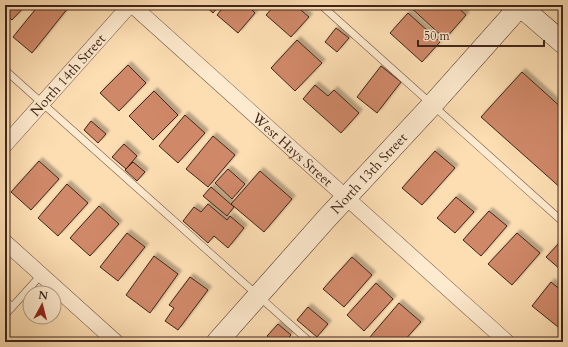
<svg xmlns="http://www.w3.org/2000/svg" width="568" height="347" viewBox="0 0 568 347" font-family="Cardo,serif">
<defs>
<filter id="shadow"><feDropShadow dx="3.5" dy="-3.5" stdDeviation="1" flood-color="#0004"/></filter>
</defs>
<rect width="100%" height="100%" fill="#fddeb3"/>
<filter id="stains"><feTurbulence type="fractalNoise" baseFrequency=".005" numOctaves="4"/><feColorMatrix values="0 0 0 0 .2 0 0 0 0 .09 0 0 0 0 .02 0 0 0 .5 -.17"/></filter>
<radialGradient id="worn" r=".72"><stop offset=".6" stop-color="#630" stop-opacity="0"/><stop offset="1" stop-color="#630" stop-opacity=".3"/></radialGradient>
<path fill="#cf8867" stroke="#3e251b" filter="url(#shadow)" d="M5,5H26L12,20L5,14Z
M39,5H64L68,8L32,53L13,37Z
M204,5H220L213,13Z
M225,5H247L255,13L238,33L217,15Z
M275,5H295L309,17L291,37L266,15Z
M408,5H455L466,15L445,39Z
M408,13L440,42L422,62L390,33Z
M336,28L349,38L337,52L325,42Z
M297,40L322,63L295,91L271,68Z
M128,65L146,83L119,111L100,93Z
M381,66L401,82L377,113L357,97Z
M522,72L563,109V190L481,117Z
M315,85L328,96L334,90L359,113L341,133L303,99Z
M154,91L178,115L153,140L129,116Z
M185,115L205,133L178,163L159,146Z
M91,121L106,134L98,143L84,130Z
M213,136L235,155L208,187L186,169Z
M124,144L137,156L126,169L112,157Z
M435,151L455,168L422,205L402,188Z
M39,161L59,179L31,210L11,192Z
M133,162L145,172L137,181L125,170Z
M228,169L245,184L232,199L215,183Z
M260,171L292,199L264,232L231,204Z
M67,184L88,203L58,236L38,218Z
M211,187L234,207L227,216L203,196Z
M456,197L474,212L455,233L437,218Z
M208,204L227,220L230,216L244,228L228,248L214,236L208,243L183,221L194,207L201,212Z
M99,206L119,224L90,256L70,238Z
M489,211L507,226L481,256L463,240Z
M127,233L145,247L118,281L100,267Z
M517,233L540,253L512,285L488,264Z
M561,241L563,242V267L561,270L546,257Z
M154,256L178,274L150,313L126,295Z
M352,257L372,275L344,307L323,289Z
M190,277L208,290L178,330L165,321L174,308L169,305Z
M551,282L563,292V331L532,306Z
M376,283L393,299L364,331L347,315Z
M399,303L421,322L403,342H376L370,337Z
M308,307L328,324L317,337L297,320Z
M278,324L291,335L284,342H273L267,336Z"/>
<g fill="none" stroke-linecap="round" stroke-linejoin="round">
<defs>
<path id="lane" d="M321,5L563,222
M5,70L310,342
M5,300L12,307
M5,315L41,275"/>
<g id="street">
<path id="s1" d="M132,5L507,342"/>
<path id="s2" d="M5,145L130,5"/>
<path d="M5,242L116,342"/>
</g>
<g id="secondary">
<path d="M519,5L563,43"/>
<path id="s3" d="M217,342L327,218L432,105L521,5"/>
</g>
</defs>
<use href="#lane" stroke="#6e5341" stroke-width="8"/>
<use href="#street" stroke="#6e5341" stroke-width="16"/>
<use href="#secondary" stroke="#3e251b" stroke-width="22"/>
<use href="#lane" stroke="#feeace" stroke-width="7"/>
<use href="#street" stroke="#feeace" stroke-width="15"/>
<use href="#secondary" stroke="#feeace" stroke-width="21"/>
</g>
<g text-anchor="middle" stroke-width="4" stroke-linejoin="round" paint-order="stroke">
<g font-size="14" fill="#3e251b" stroke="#feeace">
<text dy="5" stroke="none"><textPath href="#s2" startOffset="94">North 14th Street</textPath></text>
<text dy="5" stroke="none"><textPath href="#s1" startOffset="216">West Hays Street</textPath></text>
<text dy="5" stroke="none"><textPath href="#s3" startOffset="227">North 13th Street</textPath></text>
</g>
</g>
<rect width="568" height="347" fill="none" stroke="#fddeb3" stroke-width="20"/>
<rect x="6" y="6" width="556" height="335" fill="none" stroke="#3e251b" stroke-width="2"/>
<rect x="10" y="10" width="548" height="327" fill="none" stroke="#3e251b"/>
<g transform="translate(42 305) rotate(7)"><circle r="19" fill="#feeace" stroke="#b19b86"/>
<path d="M0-3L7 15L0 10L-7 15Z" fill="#8f2418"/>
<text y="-6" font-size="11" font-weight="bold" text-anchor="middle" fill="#3e251b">N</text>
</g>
<path d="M418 40v6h126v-6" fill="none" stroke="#3e251b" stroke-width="2"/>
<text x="424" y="40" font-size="12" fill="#3e251b" stroke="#feeace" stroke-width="3" paint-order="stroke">50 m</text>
<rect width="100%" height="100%" filter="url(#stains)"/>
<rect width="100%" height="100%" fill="url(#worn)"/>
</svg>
